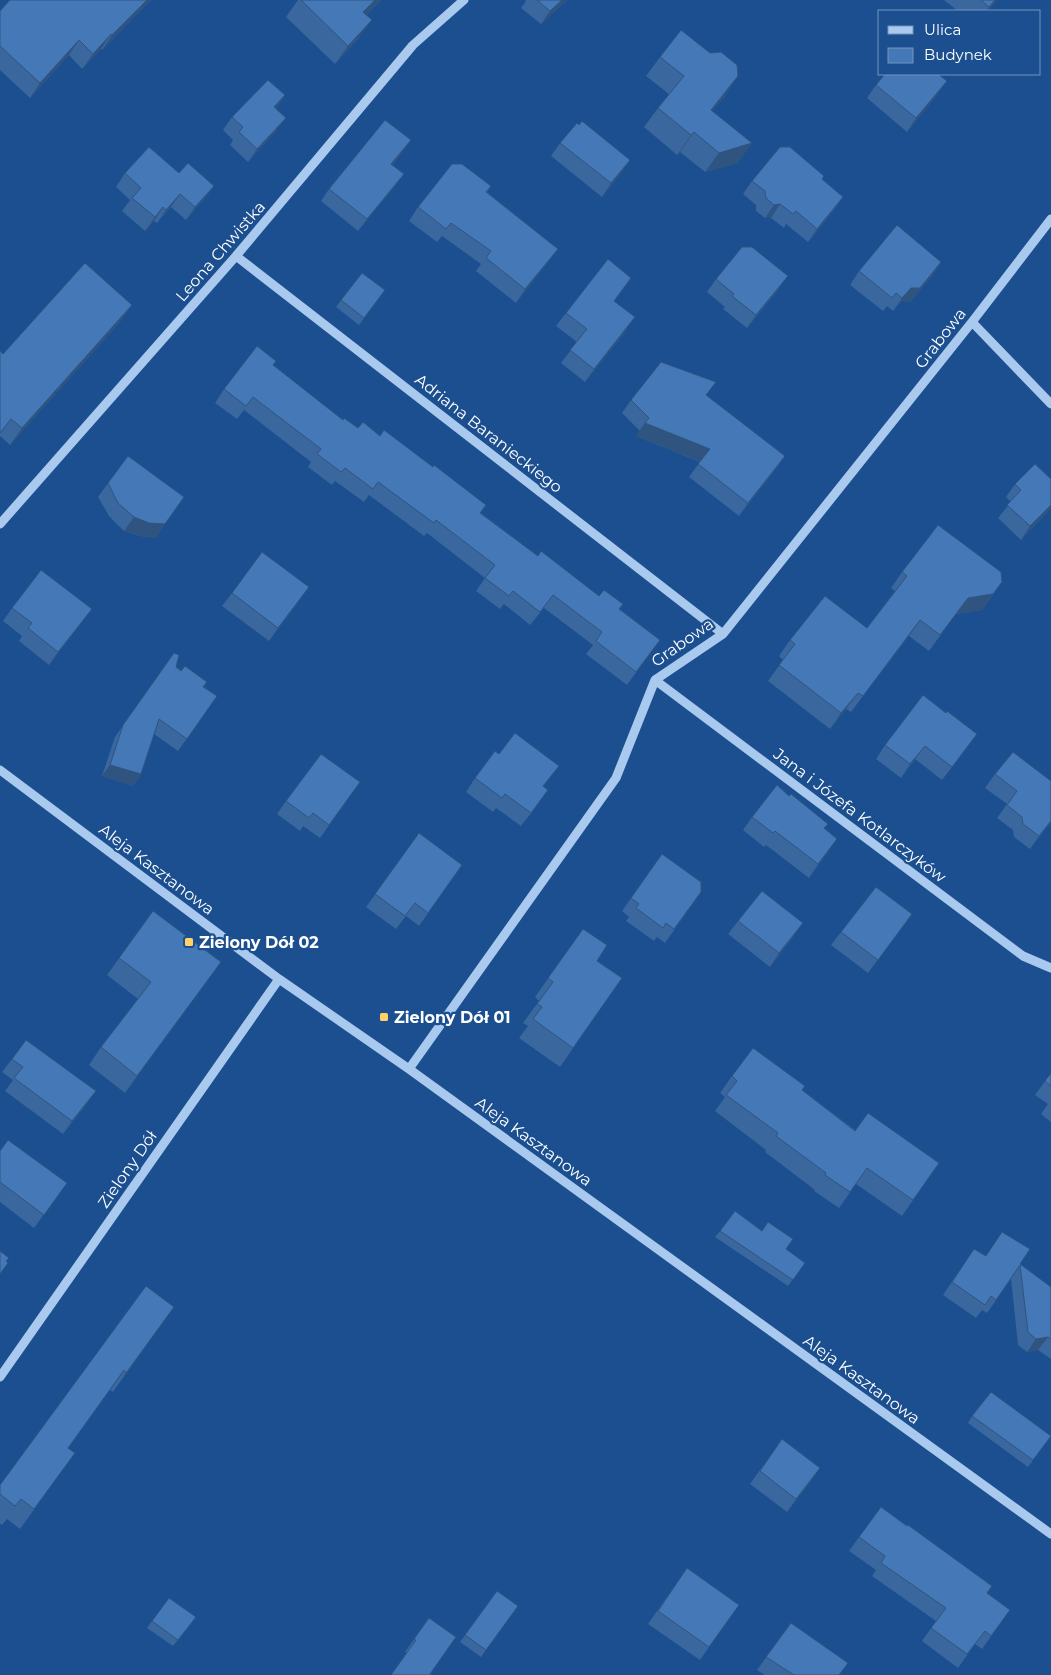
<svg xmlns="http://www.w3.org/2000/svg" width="1051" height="1675" viewBox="0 0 1051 1675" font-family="Montserrat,sans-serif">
<rect width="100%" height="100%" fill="#1b4f8f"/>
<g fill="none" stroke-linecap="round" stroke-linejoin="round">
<path stroke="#a9c9ee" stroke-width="9" d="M236,256L723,634
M972,322L1051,404
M0,524L236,256L413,45L464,0
M655,680L1023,956L1051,968
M0,770L279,979L409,1069L1051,1534
M409,1069L616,778L655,680L723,634L972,322L1051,219
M0,1377L279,979"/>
</g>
<path fill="#3a679d" d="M8,0H151L102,50L101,49L82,69L69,55L30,98L0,70V11L9,1Z
M298,0H381L366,15L359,38L335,64L286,17Z
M525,0H567L541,24L521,8L526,1Z
M944,0H997L988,11H958Z
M660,57L725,96L712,111L738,163L705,172L680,152L677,155L644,127L658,108L669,94L646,76Z
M876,85L938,94L907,132L867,98Z
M285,95L276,109V131L248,162L230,145L233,140L223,130L232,117Z
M560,143L630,160L621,173L602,197L551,156Z
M403,152L392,165L404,174L395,186L358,231L321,201L329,189Z
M125,173H179L214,186L204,199L186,220L171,207L157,223L154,221L145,231L122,211L130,200L116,187Z
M822,179L843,197L834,210L808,242L786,224L784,228L771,218H765L756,211V205L743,194L752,181Z
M491,186L487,192L558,249L548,262L516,303L476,271L481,264L442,236L437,242L409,221L418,207Z
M941,262L932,276L910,302L902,301L893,311L887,306L883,311L850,285L859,271Z
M631,278L614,301L626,331L585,382L561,363L577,342L556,326L566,313Z
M716,279L779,289L747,328L723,309L725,307L707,292Z
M380,297L359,325L336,307L341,300Z
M121,321L10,445L0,436V351L3,354Z
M273,365L343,420L358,428L481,513L538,556L620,609L660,640L627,685L586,654L593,645L544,608L530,625L504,604L500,609L476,591L485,578L427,533L424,536L369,495L364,502L335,481L332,485L308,467L311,462L244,410L237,419L215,403L224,389Z
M707,396L785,456L776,469L739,516L689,477L700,462L636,436L640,431L622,413L631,400Z
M1051,479V508L1021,540L998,518L1011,502L1006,497L1015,484Z
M108,483L156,538L140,536L124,531L109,516L98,497Z
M902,572L1002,582L982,610L956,614L929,651L909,636L851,712L846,709L830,729L768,681L783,660L779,656L790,640L867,628L895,591L891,588Z
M232,593L299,601L269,641L222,606Z
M12,608L82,622L49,665L19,641L22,636L3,621Z
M174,653L176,667L217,696L178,751L154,734L141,774L133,786L102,776L115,737Z
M946,713L968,747L942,780L915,759L901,778L876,759L885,745Z
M995,774L1051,781V822L1030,849L1014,837L1013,830L997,818L1007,804L985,788Z
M475,778L544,787L539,803L521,826L496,808L493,812L466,792Z
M360,782L320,838L303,826L300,831L277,814L286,801Z
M752,817L828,852L809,878L766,845L764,847L743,830Z
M419,833L462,865L419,926L406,916L396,929L366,907Z
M662,854L701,892L665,943L657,937L654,941L626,921L629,917L622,911Z
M153,911L221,962L125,1093L89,1065L101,1047L138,999L107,975Z
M912,914L868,973L831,945L841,932Z
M738,921L794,936L770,967L728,934Z
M583,929L597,961L622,978L560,1067L519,1038L528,1026L523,1023L539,1001L535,997Z
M12,1059L86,1105L63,1134L5,1091L13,1080L2,1072Z
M1051,1073V1122L1041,1114L1048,1104L1035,1095Z
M732,1076L802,1090L855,1130L939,1163L902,1216L856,1184L839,1208L814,1191L815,1190L765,1152L766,1150L715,1111L725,1097L720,1093Z
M0,1151L67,1183L34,1228L0,1202Z
M720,1231L786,1249L805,1263L788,1286L715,1237Z
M1002,1232L1020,1264L1051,1287V1359L1038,1350L1027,1352L1018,1345L1011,1279L987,1313L982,1310L976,1318L943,1295L974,1249L986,1256Z
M174,1307L113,1392L110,1390L68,1448L61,1472L20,1529L7,1519L2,1525L0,1524V1485Z
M972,1416L1051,1436L1028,1467L968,1423Z
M782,1439L811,1481L787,1512L750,1484Z
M881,1507L987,1593L1001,1623L982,1649L975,1644L958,1668L922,1641L936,1621L872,1576L876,1570L849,1551Z
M687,1568L739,1605L700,1660L648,1624Z
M497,1591L518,1606L481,1657L460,1642Z
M196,1617L173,1646L147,1628L152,1621Z
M429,1618L430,1674L405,1652Z
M791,1623L839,1675H765L757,1670Z"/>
<path fill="#305480" d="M147,0H151L102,50L112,35Z
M375,0H381L351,30L363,12Z
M562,0H567L541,24L550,11Z
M995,0H997L988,11H986Z
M372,20L359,38L335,64L348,46Z
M111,34L101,49L82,69L93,54Z
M79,40L69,55L30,98L40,83Z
M738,76L725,96L697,129L711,110Z
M947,81L938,94L907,132L916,118Z
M285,95L276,109L274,107Z
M286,118L276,131L248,162L257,149Z
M694,132L680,152L677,155L691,135Z
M411,140L403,152L383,176L391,164Z
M752,143L738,163L705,172L719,153Z
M630,160L621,173L602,197L611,183Z
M404,174L395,186L358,231L367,219Z
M214,186L204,199L186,220L195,207Z
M180,194L171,207L157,223L166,210Z
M843,197L834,210L808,242L817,229Z
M780,204L771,218H765L774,205Z
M163,207L154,221L145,231L155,217Z
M558,249L548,262L516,303L525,289Z
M941,262L932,276L910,302L902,301L893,311L902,298L911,288Z
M788,276L779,289L747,328L756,315Z
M132,305L121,321L10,445L22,428Z
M635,317L626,331L585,382L594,369Z
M645,423L710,449L701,462L636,436Z
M785,456L776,469L739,516L748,503Z
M184,497L156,538L140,536L124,531L134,517Z
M1051,505V508L1021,540L1030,526Z
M1002,582L982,610L956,614L929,651L968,598Z
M309,587L299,601L269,641L278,628Z
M92,609L82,622L49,665L58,652Z
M920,620L909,636L851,712Z
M660,640L651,653L627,685L636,672Z
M858,693L846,709L830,729L841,713Z
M977,734L968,747L942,780L952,767Z
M925,746L915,759L901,778L910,764Z
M110,765L141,774L133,786L102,776Z
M1051,821V822L1030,849L1039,836Z
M837,839L828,852L809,878L818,864Z
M803,923L794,936L770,967L779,953Z
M221,962L209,979L125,1093L137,1076Z
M96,1091L86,1105L63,1134L72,1121Z
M174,1307L161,1326L113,1392L126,1373Z
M1048,1337L1038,1350L1027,1352L1036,1339Z
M820,1468L811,1481L787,1512L796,1499Z"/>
<path fill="#4478b7" stroke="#305480" d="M10,0H147L112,35L111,34L93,54L79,40L40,83L0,46V11Z
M301,0H375L363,12L372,20L348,46Z
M537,0H562L550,11Z
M981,0H995L989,7Z
M681,30L710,53L721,52L737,65L738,76L711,110L752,143L719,153L694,132L691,135L658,108L684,76L660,57Z
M885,74H938L947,81L916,118L876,85Z
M268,80L285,95L274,107L286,118L257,149L239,132L243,127L232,117Z
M385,120L411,140L391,164L404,174L367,219L329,189Z
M582,121L630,160L611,183L560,143L577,123L579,125Z
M149,147L179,173L188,163L214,186L195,207L180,194L166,210L163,207L155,217L132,198L141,188L125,173Z
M780,147H790L824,176L822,179L843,197L817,229L796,211L793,214L780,204L774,205L766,198L765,191L752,181Z
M452,164H462L491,186L486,192L558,249L525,289L486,258L491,251L451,223L446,229L418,207Z
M897,225L941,262L920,288H911L902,298L896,293L892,298L859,271Z
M742,247H752L788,276L756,315L732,296L734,294L716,279Z
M608,259L631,278L614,301L635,317L594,369L570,350L587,329L566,313Z
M85,263L132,305L22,428L11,419L0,433V351L3,354Z
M362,273L385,290L364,318L341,300Z
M257,346L276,361L273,365L343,420L344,418L358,428L363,422L380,436L384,430L433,467L434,465L486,505L480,513L538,556L541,551L599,596L604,590L623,604L619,609L660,640L636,672L596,641L602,632L553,595L540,612L513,591L509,596L485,578L495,565L436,520L434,523L378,482L373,489L345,468L341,472L317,454L321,449L253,397L246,406L224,389Z
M661,362L716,382L706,395L785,456L748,503L698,464L710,449L645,423L649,418L631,400Z
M128,456L184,497L165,524L149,523L134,517L118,503L108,483Z
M1035,464L1051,479V505L1030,526L1007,505L1021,490L1015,484Z
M938,525L1001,572L1002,582L993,594L968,598L940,635L920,620L863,696L858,693L841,713L779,665L795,644L790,640L825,596L867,628L907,576L902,572Z
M262,552L309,587L278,628L232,593Z
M41,570L92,609L58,652L28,628L32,623L12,608Z
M174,653L179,655L176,667L181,671L185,666L207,682L203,687L217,696L187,739L159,719L141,774L110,765L123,725Z
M923,695L946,713L947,711L977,734L952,767L925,746L910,764L885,745Z
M515,733L559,766L543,786L548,790L531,813L505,794L502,798L475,778L495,751L499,754Z
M1013,752L1051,781V821L1039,836L1023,824L1022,817L1007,805L1017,791L995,774Z
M321,754L360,782L329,825L313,813L309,818L286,801Z
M777,785L789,796L791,794L828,824L824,828L837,839L818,864L775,831L773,833L752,817Z
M419,833L462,865L428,913L415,903L405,916L375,894Z
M662,854L701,882V892L674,929L666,923L663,928L636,908L639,904L631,898Z
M876,887L912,914L878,960L841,932Z
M762,891L803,923L779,953L738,921Z
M153,911L221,962L137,1076L101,1047L151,982L119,958Z
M583,929L607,945L597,961L622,978L573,1048L533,1019L542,1007L537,1004L553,982L548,978Z
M26,1040L96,1091L72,1121L14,1078L23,1067L12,1059Z
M753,1048L805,1086L802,1090L855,1131L868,1113L939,1163L913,1200L867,1168L850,1192L825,1175L826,1173L776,1136L778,1133L726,1095L737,1081L732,1076Z
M1051,1073V1086L1045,1081Z
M8,1140L67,1183L44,1215L0,1182V1151Z
M735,1211L762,1231L768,1222L793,1239L786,1249L805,1263L793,1280L720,1231Z
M1002,1232L1030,1249L1020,1264L1051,1287V1339L1048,1337L1036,1339L1028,1332L1020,1265L996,1300L991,1296L985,1305L952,1282L974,1249L986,1256Z
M0,1251L9,1258L6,1261L8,1263L0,1274Z
M146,1286L174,1307L126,1373L124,1370L68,1448L75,1453L34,1509L21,1499L15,1506L0,1494V1485Z
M991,1392L1051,1436L1033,1460L972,1416Z
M782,1439L820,1468L796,1499L760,1471Z
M881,1507L907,1526L908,1525L992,1586L987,1593L1010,1610L991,1636L985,1631L967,1654L931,1628L946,1608L881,1563L885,1556L859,1537Z
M687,1568L739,1605L709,1647L658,1611Z
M497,1591L518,1606L486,1650L465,1635Z
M169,1598L196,1617L178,1640L152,1621Z
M429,1618L456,1637L430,1674L432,1675H391L416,1640L414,1639Z
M791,1623L848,1663L839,1675H794L766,1657Z"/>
<g fill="#ffd166" stroke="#1b4f8f" stroke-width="2">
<rect x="184" y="937" width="10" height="10" rx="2.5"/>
<rect x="379" y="1012" width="10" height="10" rx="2.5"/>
</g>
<g text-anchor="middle" stroke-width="4.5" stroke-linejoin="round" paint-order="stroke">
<g font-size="16" fill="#fff" stroke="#1b4f8f">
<text transform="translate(220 251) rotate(-49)" y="6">Leona Chwistka</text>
<text transform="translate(940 338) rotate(-52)" y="6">Grabowa</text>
<text transform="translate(489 433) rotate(38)" y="6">Adriana Baranieckiego</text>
<text transform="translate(682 642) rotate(-35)" y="6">Grabowa</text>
<text transform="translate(860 815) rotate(37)" y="6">Jana i Józefa Kotlarczyków</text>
<text transform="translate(157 869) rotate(37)" y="6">Aleja Kasztanowa</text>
<text transform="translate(534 1141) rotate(36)" y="6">Aleja Kasztanowa</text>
<text transform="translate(127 1169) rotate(-55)" y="6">Zielony Dół</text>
<text transform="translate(862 1379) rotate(36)" y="6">Aleja Kasztanowa</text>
</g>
<g font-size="16" font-weight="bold" fill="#fff" stroke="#1b4f8f" text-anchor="start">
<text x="199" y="948">Zielony Dół 02</text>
<text x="394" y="1023">Zielony Dół 01</text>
</g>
</g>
<rect x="878" y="10" width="162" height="65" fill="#1b4f8f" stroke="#7695bc"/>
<rect x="888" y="26" width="25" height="8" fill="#a9c9ee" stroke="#7695bc"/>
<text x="924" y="35" font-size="15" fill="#ffffff">Ulica</text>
<rect x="888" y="48" width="25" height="15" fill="#4478b7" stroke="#7695bc"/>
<text x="924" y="60" font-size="15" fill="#ffffff">Budynek</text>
</svg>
